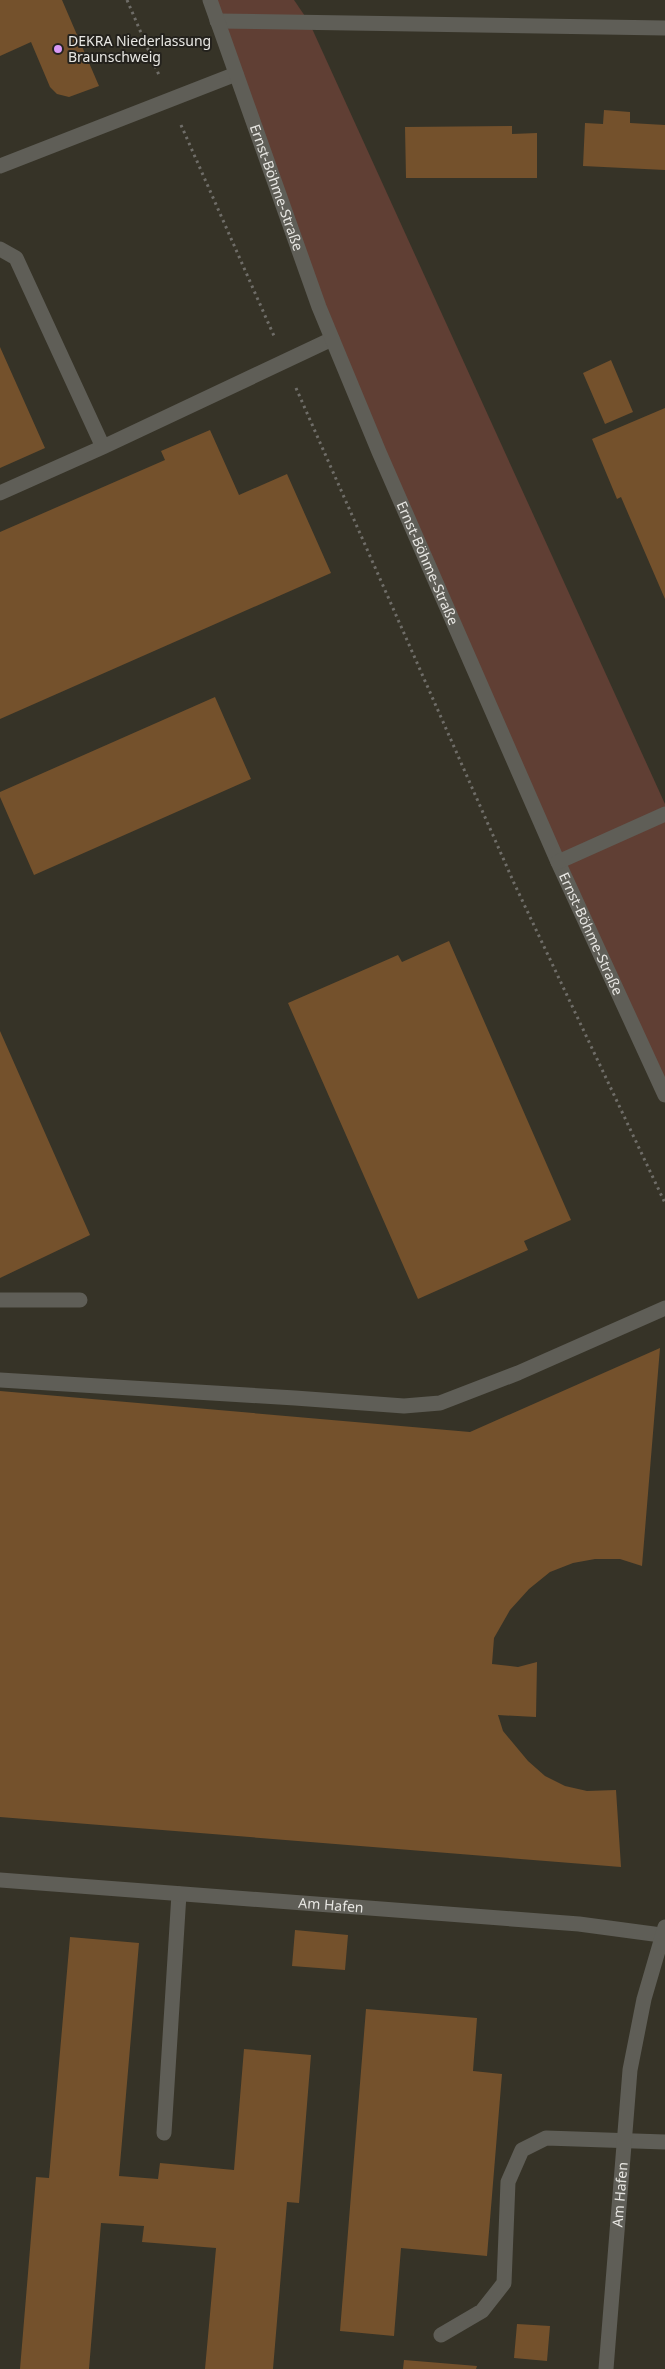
<svg xmlns="http://www.w3.org/2000/svg" width="665" height="2369" viewBox="0 0 665 2369" font-family="'Noto Sans',sans-serif">
<rect width="100%" height="100%" fill="#2e2c26"/>
<path fill="#363327" d="M0,0H665V2369H0Z"/>
<path fill="#603f34" d="M212,0H294L309,22L665,804V1092L332,339Z"/>
<path fill="#74512c" d="M0,0H62L99,86L69,97L57,94L50,87L31,42L0,56Z
M604,110L630,112V123L665,125V170L583,166L585,123L603,124Z
M512,126V134L537,133V178H406L405,127Z
M0,347L45,448L0,468Z
M611,360L633,412L605,424L583,373Z
M665,408V599L621,497L617,499L592,439Z
M210,430L239,495L287,474L331,573L0,719V532L165,460L161,451Z
M215,697L251,779L34,875L0,797V792Z
M449,941L571,1220L524,1241L528,1250L418,1299L288,1003L398,955L402,962Z
M0,1031L90,1235L0,1278Z
M660,1348L642,1566L620,1559H595L573,1563L550,1572L529,1589L510,1610L494,1638L492,1664L518,1667L537,1662L536,1717L498,1715L503,1731L528,1761L545,1776L565,1786L587,1791L616,1790L621,1867L0,1817V1391L470,1432Z
M295,1930L348,1935L345,1970L292,1966Z
M70,1937L139,1943L119,2176L158,2179L160,2163L234,2170L244,2049L311,2055L299,2203L287,2202L273,2369H205L216,2248L142,2242L144,2226L101,2223L89,2369H20L36,2177L49,2178Z
M366,2009L477,2018L473,2071L502,2074L487,2256L401,2248L394,2336L340,2331Z
M517,2324L550,2326L547,2361L514,2358Z
M404,2360L477,2366L476,2369H403Z"/>
<g fill="none" stroke-linecap="round" stroke-linejoin="round">
<path stroke="#6f6d68" stroke-width="3" stroke-dasharray="2.5 4" stroke-linecap="butt" d="M127,0L159,75
M181,125L274,336
M296,388L514,883L665,1203"/>
<path stroke="#5f5e57" stroke-width="15" d="M217,21L665,28
M0,166L236,74
M0,249L16,258L103,447
M0,493L103,447L332,339
M0,1300H80
M0,1380L295,1398L404,1406L440,1403L518,1373L665,1308
M164,2133L179,1894
M441,2335L482,2311L504,2283L508,2182L522,2150L546,2138L665,2142"/>
<g stroke="#5f5e57" stroke-width="15">
<path id="s1" d="M210,0L319,307L379,452L558,862L665,1095"/>
<path d="M558,862L665,814"/>
<path id="s2" d="M0,1880L579,1924L661,1935"/>
<path id="s3" d="M606,2369L630,2070L644,1999L665,1927"/>
</g>
</g>
<circle fill="#d99af7" stroke="#24221d" stroke-width="2" cx="58" cy="49" r="5"/>
<g text-anchor="middle" stroke-width="4" stroke-linejoin="round" paint-order="stroke">
<g font-size="14" fill="#e8e7e3" stroke="#24221d" text-anchor="start">
<text x="68" y="46">DEKRA Niederlassung<tspan x="68" dy="16">Braunschweig</tspan></text>
</g>
<g font-size="14" fill="#e8e7e3" stroke="#24221d">
<text dy="5" stroke="none"><textPath href="#s1" startOffset="199">Ernst-Böhme-Straße</textPath></text>
<text dy="5" stroke="none"><textPath href="#s1" startOffset="604">Ernst-Böhme-Straße</textPath></text>
<text dy="5" stroke="none"><textPath href="#s1" startOffset="1009">Ernst-Böhme-Straße</textPath></text>
<text dy="5" stroke="none"><textPath href="#s2" startOffset="332">Am Hafen</textPath></text>
<text dy="5" stroke="none"><textPath href="#s3" startOffset="175">Am Hafen</textPath></text>
</g>
</g>
</svg>
